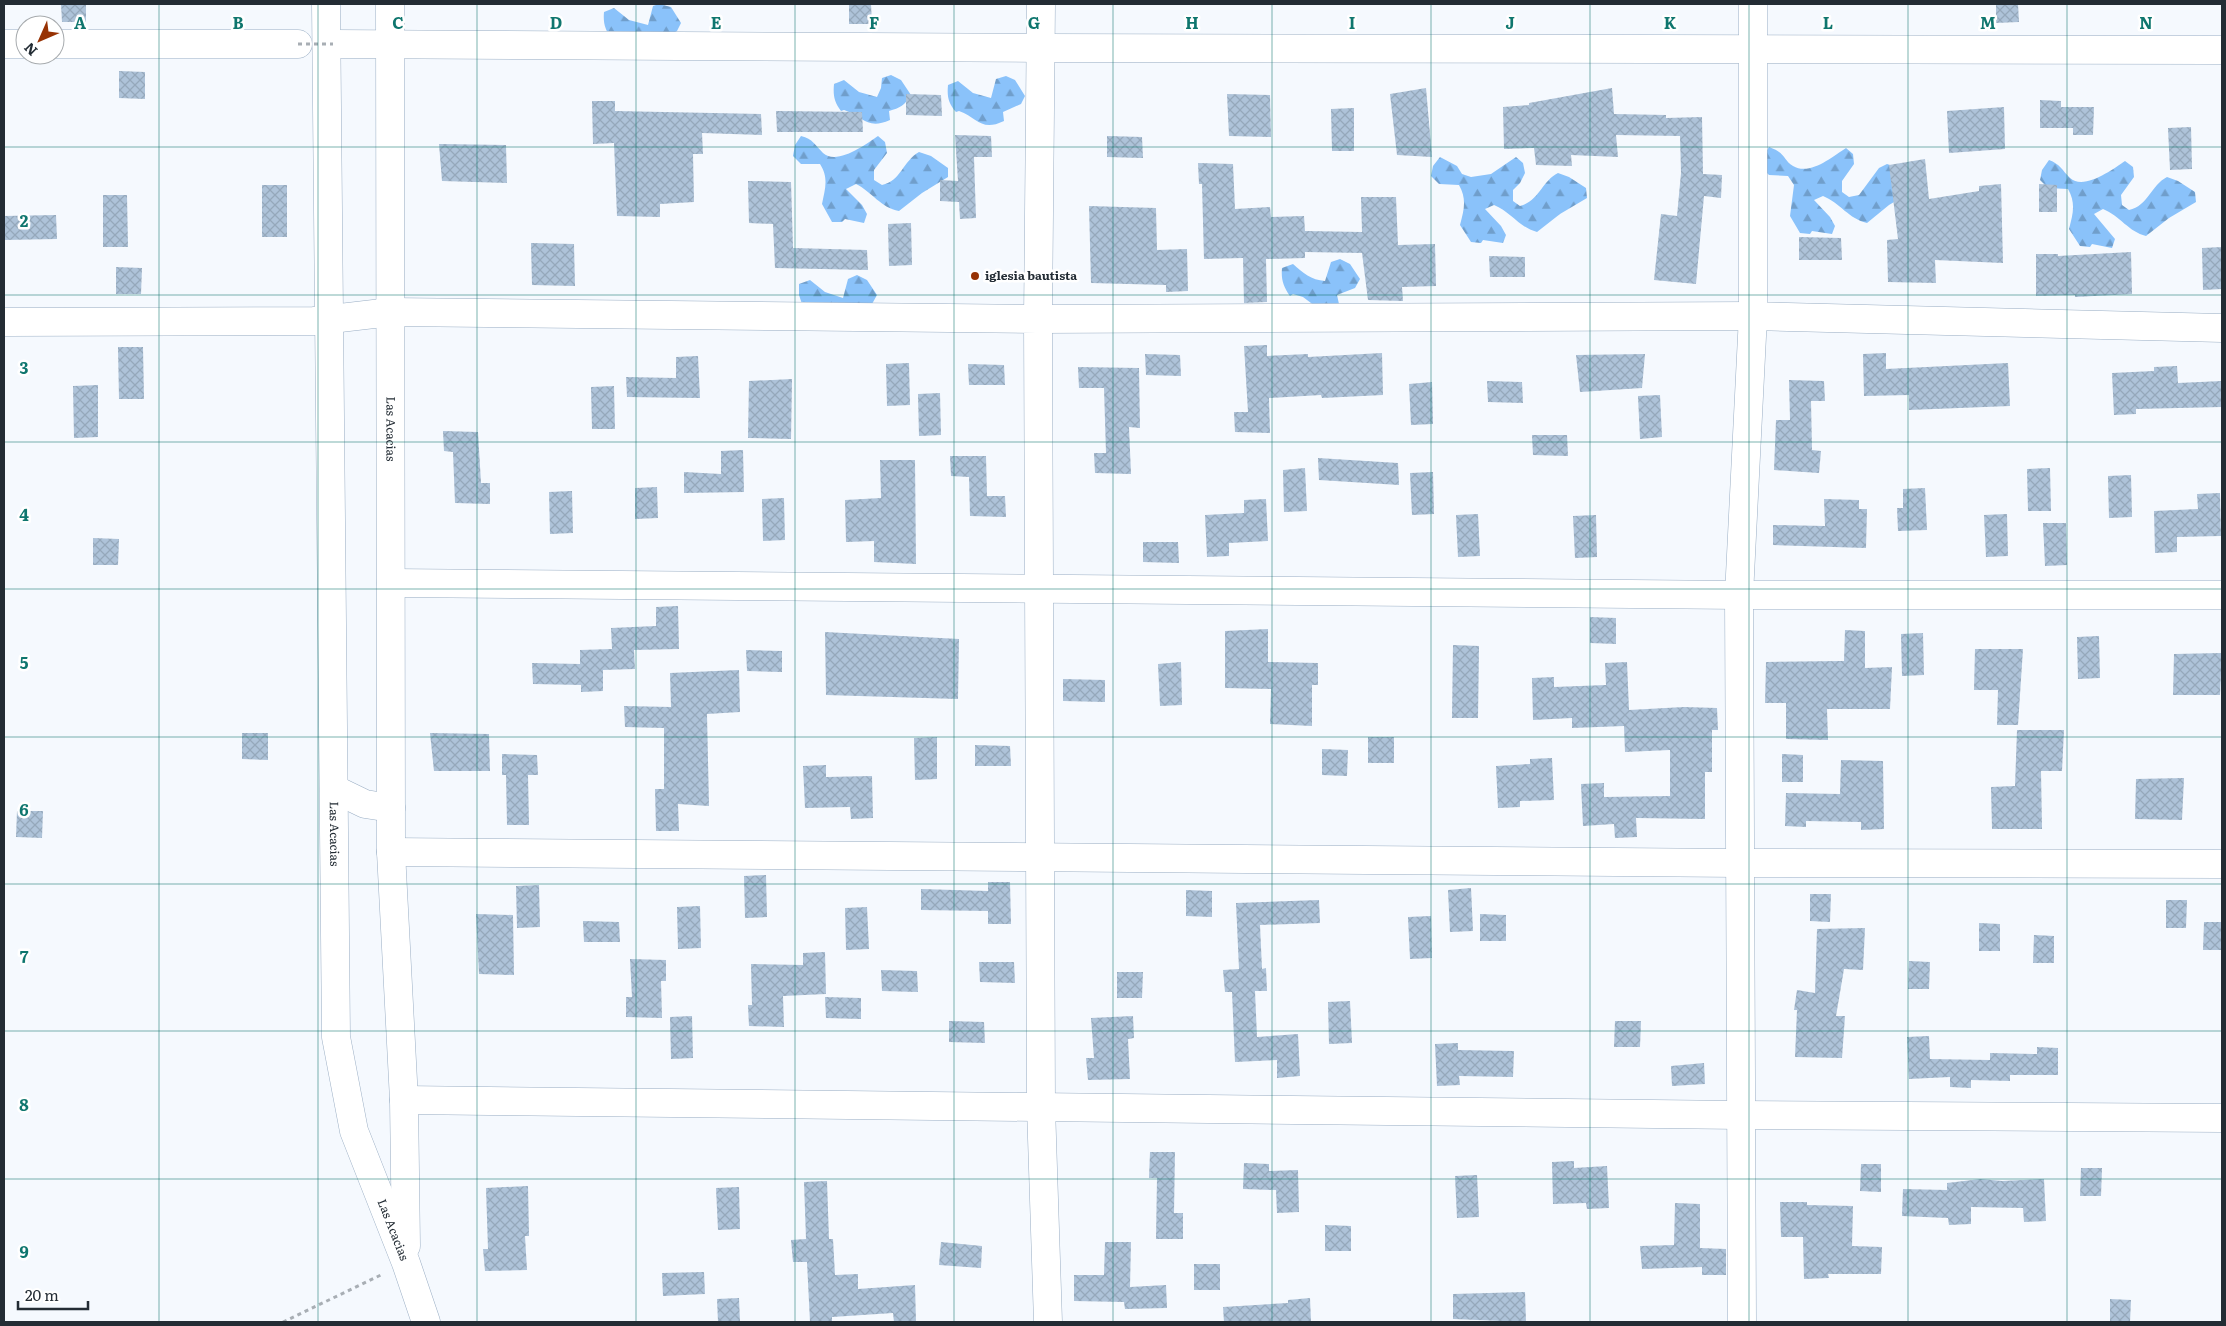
<svg xmlns="http://www.w3.org/2000/svg" width="2226" height="1326" viewBox="0 0 2226 1326" font-family="Literata,serif">
<defs>
<pattern id="forest-firs" width="22" height="20" patternUnits="userSpaceOnUse" patternTransform="scale(1.25)"><rect width="22" height="20" fill="#8ac2fa"/><path d="M5 1l3.5 6h-7zM16 11l3.5 6h-7z" fill="#709ecb"/></pattern>
<pattern id="building-cross-hatch" width="8" height="8" patternUnits="userSpaceOnUse" patternTransform="scale(1.25)"><rect width="8" height="8" fill="#aec3d9"/><path d="M0 0l8 8M0 8l8-8" fill="none" stroke="#95a8bb"/></pattern>
</defs>
<rect width="100%" height="100%" fill="#f5f9fe"/>
<path fill="url(#forest-firs)" d="M659,4L671,7L681,23L677,31L668,36L612,39C605,30 603,23 604,12L614,8L629,20L648,25L653,6Z
M891,75L901,80L911,95C905,105 900,108 889,111L890,120C867,130 864,117 844,110L841,111C834,102 833,95 834,84L844,80L859,92L877,97L881,88L882,78Z
M1006,76L1015,80L1025,96L1021,104L1003,112L1004,121C981,132 978,118 959,111L956,112C948,103 947,96 948,85L958,81L973,93L991,98L996,79Z
M801,136C813,139 815,145 823,153C837,166 866,144 878,136L885,142L887,153L874,170V180L882,185C901,181 903,161 919,152L931,156L948,168V177L922,193L899,211C881,208 872,192 856,184L846,189L862,205L867,214L864,223L845,219L842,222H832L822,204C825,189 829,178 820,164H801L793,156L795,145Z
M1769,147C1786,153 1783,160 1793,166C1810,176 1832,157 1846,148L1853,154L1854,164L1842,181V192L1849,197L1859,195L1879,168L1887,164L1899,168L1916,189L1889,205L1867,223C1849,219 1840,203 1823,196L1814,200L1830,217L1835,226L1832,234L1812,231L1810,234L1800,233L1790,216L1794,185L1788,176L1769,175L1761,167L1763,157Z
M1440,157L1457,166L1462,174L1471,177L1491,174L1516,157L1523,163L1525,173L1520,183L1513,190V201L1520,206C1539,201 1542,181 1558,173L1569,177L1586,188L1587,198L1560,214L1537,232C1520,228 1511,212 1494,205L1485,209L1501,226L1506,235L1503,243L1483,240L1481,243L1471,242L1460,225C1464,210 1467,199 1459,185L1439,184L1431,176L1433,166Z
M2049,160C2060,164 2062,170 2070,178C2084,191 2113,169 2125,161L2133,167L2134,177L2121,195L2122,205L2129,210C2148,206 2151,185 2167,177L2178,181L2195,192L2196,202L2169,218L2146,236C2129,232 2120,216 2103,209L2094,214L2115,239L2112,248L2092,244L2090,247L2080,246L2069,229C2073,214 2076,203 2068,189L2048,188L2040,180L2042,170Z
M1340,259L1350,264L1360,279L1355,288L1337,295L1339,304L1319,309L1303,297L1293,294L1290,296C1283,286 1281,279 1282,268L1293,264C1303,273 1311,280 1325,281L1331,262Z
M857,275L867,280L877,295L872,304H802L799,295V284L810,280L825,292L843,298L848,279Z"/>
<path fill="url(#building-cross-hatch)" d="M61,4H86V22H62Z
M849,4H871L872,24H849Z
M1996,4H2018L2019,22L1996,23Z
M119,71L145,72V99L119,98Z
M1426,88L1432,157L1397,155L1390,94Z
M1612,88L1614,114L1666,115V118L1702,117L1703,174L1722,175L1721,198L1704,196L1696,284L1654,280L1661,214L1677,216L1681,173L1680,136L1616,135L1618,157L1571,155L1572,166L1536,165L1534,148L1504,149L1503,107L1529,105V103Z
M906,94L941,95L942,116L906,115Z
M1227,94L1270,95L1271,137L1229,136Z
M2040,100L2061,101V107H2094L2093,135H2073V128H2040Z
M592,101H615V111L761,114L762,135L702,133L703,154H693L694,202L660,204V217L617,216L614,143L593,144Z
M2004,107L2005,149L1949,153L1947,111Z
M1354,108V151H1332L1331,109Z
M776,111L862,112L863,132H777Z
M2191,127L2192,169L2170,170L2168,128Z
M955,135L991,136L992,157H974L976,218L960,219L959,202L940,201V180L958,181Z
M1107,136L1142,137L1143,158L1107,157Z
M439,144L506,145L507,183L442,181Z
M1925,159L1929,199L1979,191V186L2001,184L2003,263L1935,260L1936,283L1888,282L1887,240L1898,239L1889,165Z
M1198,163L1233,164L1235,209L1270,207L1271,217L1304,216L1305,231L1362,232L1361,197H1396L1398,245L1435,244L1436,286L1402,287L1403,301L1368,300L1362,253L1305,252V258L1266,259L1267,302L1244,303L1243,258L1204,259L1202,184H1199Z
M748,181L791,182L793,248L867,250L868,270L775,268L773,224L749,223Z
M2039,184L2057,185V212H2039Z
M262,185H287V237H262Z
M103,195H127L128,247H103Z
M1089,206L1156,208L1157,250L1187,249L1188,291L1166,292V285L1091,283Z
M56,215L57,239L5,240L4,216Z
M911,223L912,265L889,266L888,224Z
M1799,237L1841,238L1842,260H1799Z
M531,243L574,244L575,286L532,285Z
M2222,247V289L2203,290L2202,248Z
M2131,252L2132,294L2075,297V295L2036,296V254H2058V256Z
M1489,256L1525,257V277H1490Z
M116,267L142,268L141,294H116Z
M1267,345V356L1308,354V357L1382,353L1383,395L1322,398L1321,395L1269,398L1270,433L1235,432L1234,412H1248L1244,346Z
M118,347H143L144,399H119Z
M1886,353V369L2008,363L2010,406L1909,410V395L1864,396L1863,354Z
M1145,354L1180,355L1181,376L1146,375Z
M1645,354L1642,388L1580,392L1576,355Z
M698,356L700,398L627,397L626,377L676,378V357Z
M909,363L910,405L887,406L886,364Z
M968,364L1004,365L1005,385H969Z
M2177,366L2178,383L2222,381V407L2136,409V414L2114,415L2112,373L2154,371V367Z
M1078,367L1139,368L1140,428L1129,427L1131,474L1095,473L1094,453H1106L1104,388H1079Z
M792,379L791,439L748,438L749,381Z
M1789,380L1824,381L1825,401H1811L1812,450L1821,451L1819,473L1774,470L1776,420H1790Z
M1487,381L1522,382L1523,403L1488,402Z
M1432,382L1433,424L1411,425L1409,384Z
M98,385V437L74,438L73,386Z
M614,386L615,429H592L591,387Z
M940,393L941,435L919,436L918,394Z
M1660,395L1662,437L1640,439L1638,396Z
M443,431L478,432L481,483H490V504L455,503L453,452L444,451Z
M1532,435H1567L1568,456L1533,455Z
M743,450L744,492L684,493V472L721,474V451Z
M950,456H986L987,496H1005L1006,517L970,516L969,477L951,476Z
M1318,458L1398,463L1399,485L1319,480Z
M880,460H915L916,564L874,562V541L846,542L845,500L881,498Z
M1305,468L1307,511L1284,512L1283,470Z
M2050,468L2051,511H2028L2027,469Z
M1433,472L1434,514L1412,515L1410,473Z
M2131,475L2132,517L2109,518L2108,476Z
M657,487L658,518L635,519V488Z
M1925,488L1927,530L1898,531L1897,508H1903V489Z
M572,491L573,533L550,534L549,492Z
M2220,493L2221,536L2177,537V552L2155,553L2154,511L2198,509L2197,494Z
M784,498L785,540L763,541L762,499Z
M1266,499L1268,541L1229,543V556L1207,557L1205,515L1244,513V500Z
M1824,499L1859,500V509H1867L1866,548L1773,545V525L1825,526Z
M1478,514L1480,556L1458,557L1456,515Z
M2007,514L2008,556L1986,557L1984,515Z
M1596,515L1597,557L1575,558L1573,516Z
M2043,523H2066L2067,565L2045,566Z
M93,538L119,539L118,565H93Z
M1143,542H1178L1179,563L1143,562Z
M678,606L679,649L634,650L635,669L603,670V691L581,692V685L533,684L532,663L580,664V650L612,649L611,628L656,626V607Z
M1590,617L1616,618V644L1590,643Z
M1268,629V662L1318,663V685H1312V726L1270,724L1271,689L1225,688V631Z
M1845,630L1865,631V668L1892,667L1890,709H1827L1828,740L1786,739V703H1765L1766,662L1844,661Z
M825,632L959,639L958,699L826,695Z
M1923,633L1924,675L1902,676L1901,634Z
M2099,636L2100,678L2078,679L2077,637Z
M1453,645L1479,646L1478,718H1452Z
M1975,649H2023L2018,725H1997L1998,690H1974Z
M746,650L782,651V672L747,671Z
M2222,653L2220,695H2173L2174,654Z
M1181,662L1182,705L1160,706L1158,664Z
M1627,662L1629,710L1684,707L1717,708L1718,730H1712V772H1705V819L1636,818L1637,837L1615,838L1614,824L1583,826L1581,784L1604,783V797L1670,796V750L1625,752L1624,726L1572,728V718L1533,720L1532,678L1554,677V687L1606,685L1605,663Z
M739,670L740,712L707,714L709,806L678,804L679,831H656L655,789H664V728L625,727L624,706L671,707L670,673Z
M1063,679L1105,680V702L1063,701Z
M2017,730H2064L2062,771H2041L2042,829H1992L1991,787L2015,786Z
M242,733H268V760L242,759Z
M430,733L489,734L490,771H434Z
M937,737V779L915,780L914,738Z
M1368,737H1394V763H1368Z
M975,745L1010,746L1011,766H975Z
M1322,749L1348,750L1347,776L1322,775Z
M502,754L537,755L538,775H528L529,825H507L506,775H502Z
M1782,754L1803,755V782H1782Z
M1552,758L1554,800L1520,801V807L1498,808L1496,766L1530,764V759Z
M1841,760L1883,761L1884,829L1861,830V822L1806,821V827L1785,826L1786,793L1840,794Z
M826,765V777L872,776L873,818L851,819L850,807L805,808L803,766Z
M2184,778L2182,820L2135,819L2136,779Z
M17,811H43L42,838L16,837Z
M766,875L767,917L745,918L744,876Z
M988,882H1010L1011,924H988V911L921,910V889L988,891Z
M539,885L540,927L517,928L516,886Z
M1471,888L1473,931L1450,932L1448,890Z
M1186,890L1212,891V917L1186,916Z
M1810,894H1831L1830,922L1810,921Z
M1319,900L1320,923L1260,925L1262,969L1266,968L1267,991H1255L1257,1037L1298,1034L1300,1076L1277,1078V1060L1235,1062L1232,992H1225L1223,970L1239,969L1236,903Z
M2166,900H2187L2186,928H2166Z
M700,906L701,948L678,949L677,907Z
M867,907L869,949L846,950L845,908Z
M476,914L513,915L514,975L479,974Z
M1480,914L1506,915V941H1480Z
M1431,916L1432,958L1410,959L1408,917Z
M583,921L619,922L620,942H584Z
M2204,922H2222V950H2203Z
M1979,923L2000,924V951H1979Z
M1865,928L1863,970L1844,969L1836,1016H1845L1842,1058L1795,1057L1797,1010H1794L1797,990L1815,993L1817,929Z
M2034,935L2054,936V963H2033Z
M825,952L826,994L783,996L784,1027L749,1026L748,1005H752L751,964L803,965V953Z
M630,959L666,960V981H661L662,1018L626,1017V997H632Z
M1909,961L1930,962L1929,989H1908Z
M979,962H1014L1015,983L980,982Z
M881,970L917,971L918,992L882,991Z
M1117,972H1143L1142,998H1117Z
M825,997L861,998V1019L826,1018Z
M1350,1001L1352,1043L1329,1044L1328,1002Z
M692,1016L693,1058L671,1059L670,1017Z
M1133,1016L1134,1038L1128,1039L1130,1079L1088,1080L1086,1058H1094L1091,1018Z
M949,1021L984,1022L985,1043L949,1042Z
M1615,1021H1641L1640,1047H1614Z
M1929,1036L1930,1059L1990,1060V1053L2037,1054V1047L2058,1048V1075H2010V1081L1971,1080V1088L1950,1087V1077L1909,1079L1907,1037Z
M1458,1043V1050L1514,1051L1513,1077L1459,1076L1460,1085L1437,1086L1435,1044Z
M1704,1063L1705,1084L1672,1086L1671,1066Z
M1150,1152H1175L1174,1213H1183V1239H1156L1157,1178H1149Z
M1574,1161V1168L1607,1166L1609,1208L1587,1209L1586,1203L1553,1204L1552,1162Z
M1244,1163L1269,1164V1171L1298,1170L1299,1212L1277,1213L1276,1190L1243,1189Z
M1861,1164H1881V1192L1860,1191Z
M2081,1168H2102L2101,1196H2080Z
M1477,1175L1479,1217L1457,1218L1455,1176Z
M1981,1179L2002,1181L2044,1179L2046,1221L2024,1222L2023,1208L1971,1207V1224L1949,1225L1948,1218L1902,1216L1903,1189L1947,1190V1183Z
M827,1181L829,1239H833L835,1275L858,1274V1289L915,1285L916,1322H894L893,1313L832,1317V1322H810L807,1262H793L791,1240L806,1239L804,1182Z
M528,1186L529,1236H525L527,1270L485,1271L483,1249H488L486,1188Z
M739,1187L740,1229L718,1230L716,1188Z
M1780,1202H1807V1205L1853,1206L1852,1246L1882,1247L1881,1274H1828L1829,1278L1804,1279L1803,1237H1781Z
M1675,1203L1700,1204V1248L1726,1249V1275H1702V1267L1642,1269L1640,1246L1674,1245Z
M1325,1225L1351,1226V1251H1325Z
M941,1242L982,1246L981,1268L939,1265Z
M1105,1242H1131L1130,1287L1166,1285L1167,1308L1125,1309L1124,1302L1074,1301V1275H1104Z
M1194,1264H1220V1290H1194Z
M704,1272L705,1294L663,1296L662,1273Z
M1525,1292L1526,1322L1453,1319V1294Z
M739,1298L740,1322H718L717,1299Z
M1310,1298L1311,1322H1224L1223,1307L1288,1303V1300Z
M2110,1299L2131,1300L2130,1322H2110Z"/>
<g fill="none" stroke-linecap="round" stroke-linejoin="round">
<defs>
<g id="street">
<path id="s1" d="M326,4L336,1037L354,1131L406,1263L426,1322"/>
<path id="s2" d="M390,4L391,852L404,1100L406,1246"/>
<path d="M1041,4L1038,319L1753,316L1739,595L1742,1322"/>
<path d="M1753,4V316L2222,328"/>
<path d="M4,44H25"/>
<path d="M55,44H298"/>
<path d="M333,44L1041,48L2222,50"/>
<path d="M4,322L314,321L391,312L1038,319L1041,1107L1048,1322"/>
<path d="M391,583L1739,595H2222"/>
<path d="M334,789L365,804L391,808"/>
<path d="M391,852L1739,863L2222,864"/>
<path d="M404,1100L1740,1115L2222,1118"/>
</g>
</defs>
<use href="#street" stroke="#9aaec4" stroke-width="29"/>
<path stroke="#a8aeb4" stroke-width="3" stroke-dasharray="4 4" stroke-linecap="butt" d="M283,1322L383,1274"/>
<use href="#street" stroke="#fff" stroke-width="28"/>
<path stroke="#a8aeb4" stroke-width="3" stroke-dasharray="4 4" stroke-linecap="butt" d="M298,44H333"/>
</g>
<path fill="none" stroke="#0f766e" stroke-width="1" stroke-opacity="0.55" d="M159,4V1322M318,4V1322M477,4V1322M636,4V1322M795,4V1322M954,4V1322M1113,4V1322M1272,4V1322M1431,4V1322M1590,4V1322M1749,4V1322M1908,4V1322M2067,4V1322M4,147H2222M4,295H2222M4,442H2222M4,589H2222M4,737H2222M4,884H2222M4,1031H2222M4,1179H2222"/>
<circle fill="#973204" stroke="#fff" stroke-width="2" cx="975" cy="276" r="5"/>
<g text-anchor="middle" stroke-width="5" stroke-linejoin="round" paint-order="stroke">
<g font-size="12" font-weight="bold" fill="#232c34" stroke="#fff" text-anchor="start">
<text x="985" y="280">iglesia bautista</text>
</g>
<g font-size="12" fill="#232c34" stroke="#fff">
<text dy="4" stroke="none"><textPath href="#s2" startOffset="425">Las Acacias</textPath></text>
<text dy="4" stroke="none"><textPath href="#s1" startOffset="830">Las Acacias</textPath></text>
<text dy="4" stroke="none"><textPath href="#s1" startOffset="1235">Las Acacias</textPath></text>
</g>
</g>
<g font-size="16" text-anchor="middle" font-weight="bold" fill="#0f766e" stroke="#fff" stroke-width="5" stroke-linejoin="round" paint-order="stroke">
<text x="80" y="29">A</text>
<text x="238" y="29">B</text>
<text x="398" y="29">C</text>
<text x="556" y="29">D</text>
<text x="716" y="29">E</text>
<text x="874" y="29">F</text>
<text x="1034" y="29">G</text>
<text x="1192" y="29">H</text>
<text x="1352" y="29">I</text>
<text x="1510" y="29">J</text>
<text x="1670" y="29">K</text>
<text x="1828" y="29">L</text>
<text x="1988" y="29">M</text>
<text x="2146" y="29">N</text>
<text x="24" y="227">2</text>
<text x="24" y="374">3</text>
<text x="24" y="521">4</text>
<text x="24" y="669">5</text>
<text x="24" y="816">6</text>
<text x="24" y="963">7</text>
<text x="24" y="1111">8</text>
<text x="24" y="1258">9</text>
</g>
<rect width="2226" height="1326" fill="none" stroke="#232c34" stroke-width="10"/>
<g transform="translate(40 40) rotate(225)"><circle r="24" fill="#ffffff" stroke="#a7abae"/>
<path d="M0-4L9 19L0 12L-9 19Z" fill="#973204"/>
<text y="-8" font-size="14" font-weight="bold" text-anchor="middle" fill="#232c34">N</text>
</g>
<path d="M18 1301v8h70v-8" fill="none" stroke="#232c34" stroke-width="2.5"/>
<text x="25" y="1301" font-size="15" fill="#232c34" stroke="#ffffff" stroke-width="4" paint-order="stroke">20 m</text>
</svg>
